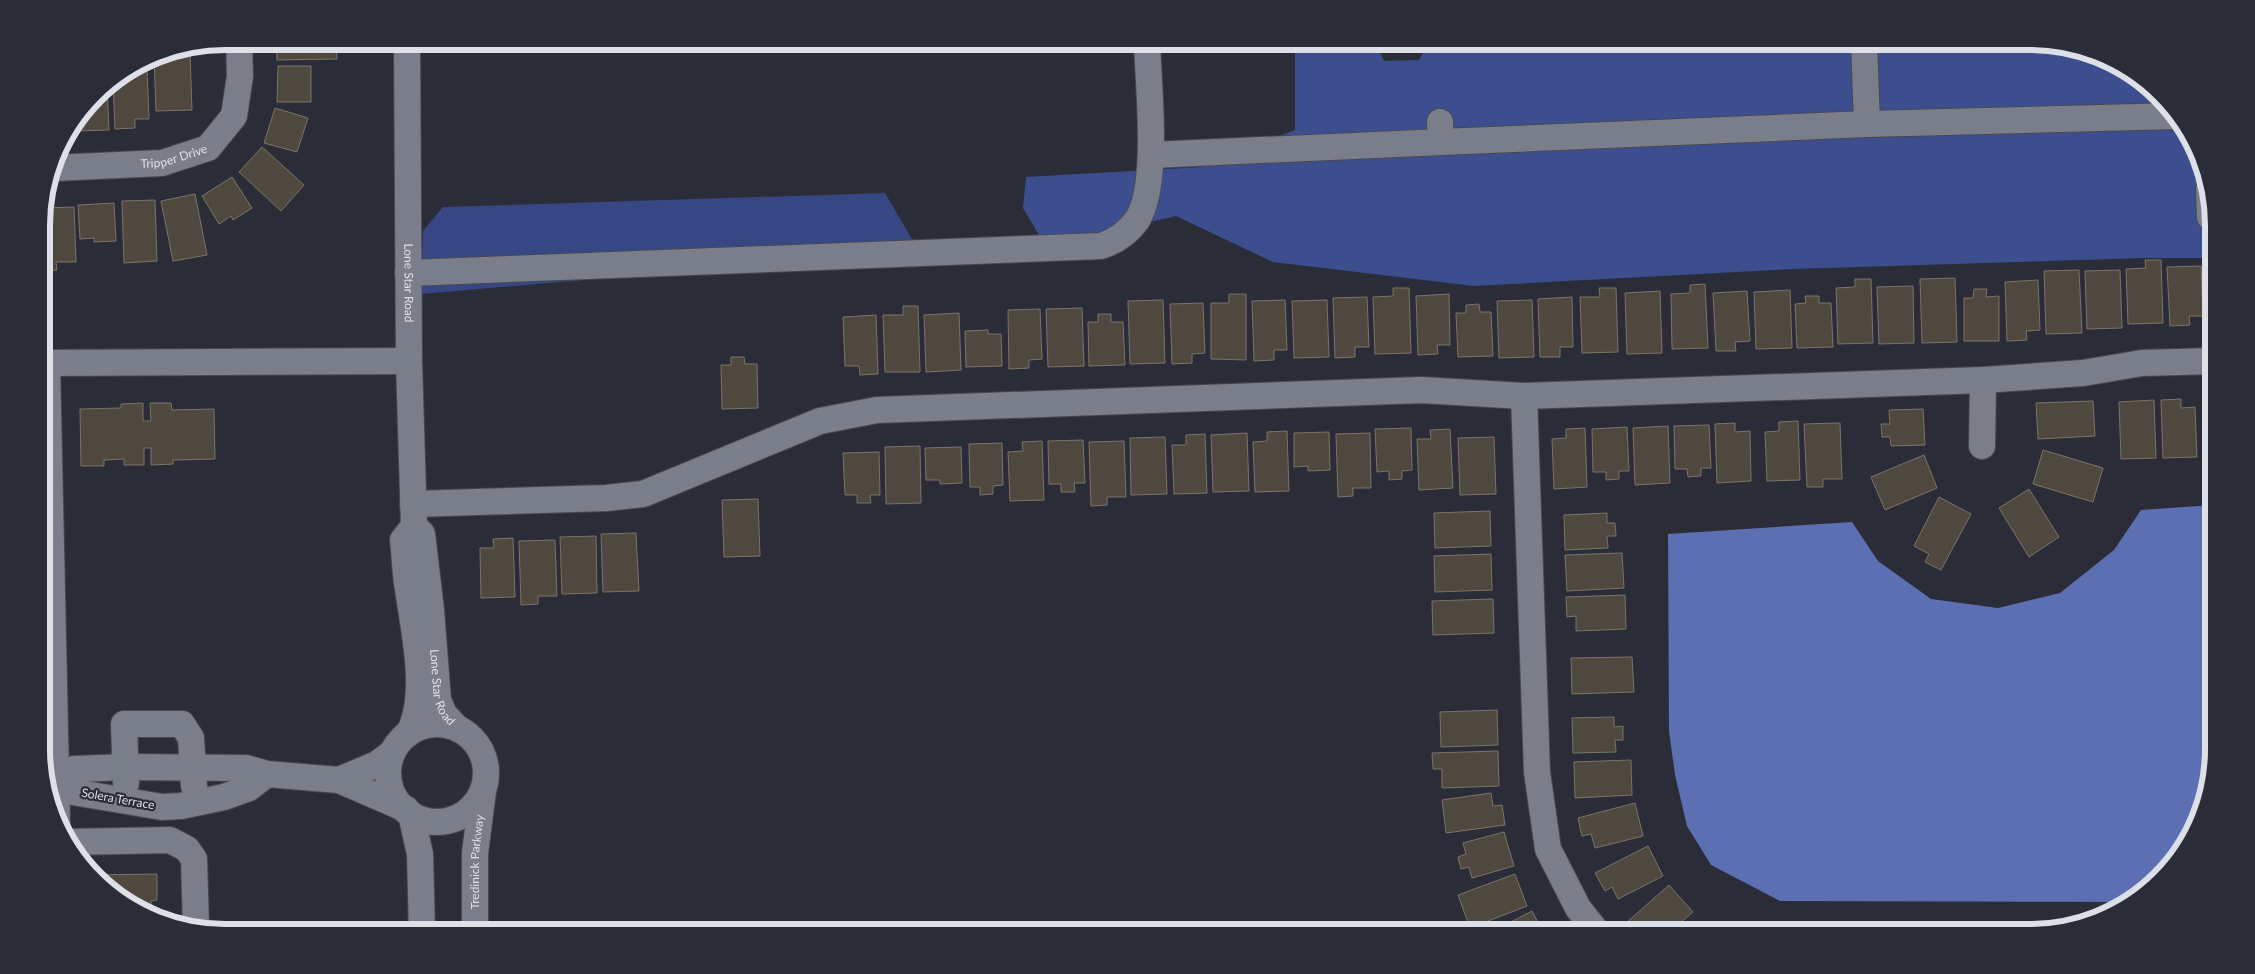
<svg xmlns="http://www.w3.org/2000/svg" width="2255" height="974" viewBox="0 0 2255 974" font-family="Lato,sans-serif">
<rect width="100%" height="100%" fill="#2a2d37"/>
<path fill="#374784" d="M885,193L919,251L421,294L423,231L443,207Z"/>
<path fill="#3d4e8f" d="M1295,41H1375L1384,61L1419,60L1430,41H2030C2049,45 2085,49 2101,56C2159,81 2204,138 2212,201C2215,220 2212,240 2212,258H2143L1794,269L1474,286L1273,262L1176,216L1111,231L1042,240L1023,208L1026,177L1202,167L1295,130Z"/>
<path fill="#5b6fb2" d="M2213,505L2214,749L2200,819L2176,861L2133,902L1780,901L1711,865L1687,826L1675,775L1669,731L1668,534L1852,522L1878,561L1931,599L1998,608L2060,593L2114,550L2141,510Z"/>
<path fill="#4f483e" stroke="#7c746a" d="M276,41H336L337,59L277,60Z
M190,53L192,110L156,111L154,55Z
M278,66H311V102H277Z
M132,69H147L149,119H135V128L115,129L113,81Z
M107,86L109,130L76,131V123L104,87Z
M275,108L308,118L297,152L264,143Z
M262,147L304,185L281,211L239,172Z
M232,177L252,208L233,220L231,216L219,224L202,196Z
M195,194L207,255L173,261L161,201Z
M155,200L157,261L124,263L122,201Z
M114,203L116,241L94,242V238L80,239L78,205Z
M74,207L76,262H56L57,270L42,271L43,208Z
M2145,260H2161L2163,323L2128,324L2126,269L2146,268Z
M2201,266L2203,316H2189L2190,325L2170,326L2167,267Z
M2079,270L2082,333L2046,334L2044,271Z
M2120,270L2122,328L2087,329L2085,271Z
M1955,278L1957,342L1922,343L1920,279Z
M1855,279H1871L1873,343L1838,344L1836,288L1855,287Z
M2038,280L2040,330L2026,331L2027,340L2007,341L2005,282Z
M2212,280L2213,324H2210L2208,281Z
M1705,284L1708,348L1672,349L1671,294L1690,293V285Z
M1913,286L1914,343L1879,344L1877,287Z
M1393,288H1409L1411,353L1375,354L1373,297L1393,296Z
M1599,288H1616L1618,352L1582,353L1580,297H1600Z
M1974,289H1987L1986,297L1999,296V341H1964V298H1973Z
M1790,290L1792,348L1756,349L1754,292Z
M1660,291L1662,353L1627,354L1625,293Z
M1747,291L1750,341L1735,342L1736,351H1716L1713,293Z
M1229,294H1246V360L1211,359V303H1229Z
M1449,294L1450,345H1437L1438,354L1418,355L1416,296Z
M1805,296H1819V303H1831L1833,347L1797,348L1795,304L1806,303Z
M1367,297L1369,347H1355V357L1335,358L1333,298Z
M1572,297L1573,347H1560V357H1540L1538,299Z
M1163,300L1165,363L1130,364L1128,301Z
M1285,300L1287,350H1274V360L1254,361L1252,301Z
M1327,300L1329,357L1294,358L1292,301Z
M1532,300L1534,357L1499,358L1497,301Z
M1203,303L1205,353L1192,354V363L1172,364L1170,304Z
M1479,304L1480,312H1491L1493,356L1458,357L1456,313H1466V305Z
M903,306H918L920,372H885L883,315H903Z
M1082,308L1084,366L1048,367L1046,309Z
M1040,309L1042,359L1029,360V368L1009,369L1008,310Z
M959,313L961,370L926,372L924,315Z
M1098,314H1111V322H1123L1125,365L1089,366L1088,322H1098Z
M876,315L878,374L860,375L859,366H845L843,317Z
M988,330V334H1001L1002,366L966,367L965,331Z
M731,357H744L745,364H757L758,408L722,409L721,365H731Z
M2181,399V408L2195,407L2197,457L2163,458L2161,400Z
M2154,400L2156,458L2121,459L2119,402Z
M2093,401L2095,436L2038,439L2036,403Z
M143,403V421H151L150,403H171L172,410L214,409L215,459L173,460V464L151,465V448H144V465H124V459L104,460V466H81L80,409L121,408V404Z
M2211,406H2213V456H2212Z
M1923,409L1925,445L1891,446L1890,437H1882L1881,424H1890L1889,410Z
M1798,421L1800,480L1767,481L1765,432L1779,431V422Z
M1735,423V432L1750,431L1751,481L1717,483L1715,424Z
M1840,423L1842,479H1823V487H1807L1804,424Z
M1709,425L1711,468H1701V476L1688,477L1687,469H1675L1674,426Z
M1668,426L1670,483L1635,485L1633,428Z
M1627,427L1629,471H1619V479L1606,480V472H1593L1592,429Z
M1411,428L1412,470L1402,471V479L1389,480V471L1377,472L1375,429Z
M1585,428L1587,487L1554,489L1552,439L1566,438V429Z
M1450,429L1453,488L1419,490L1417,439H1431L1430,430Z
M1287,431L1289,491L1255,492L1253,442L1267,441V432Z
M1329,432L1330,470L1308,471V466L1294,467V433Z
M1247,433L1249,491L1213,492L1211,435Z
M1370,433L1371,488H1353V496L1338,497L1336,434Z
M1205,434L1207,493L1174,494L1172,445H1186V435Z
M1165,437L1167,494L1131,495L1130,438Z
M1494,437L1496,494L1460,495L1458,438Z
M1083,440L1085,483H1074L1075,492H1061V484H1049L1048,441Z
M1042,441L1044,500L1010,501L1008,452L1023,451L1022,442Z
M1124,441L1126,497H1107V505L1091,506L1089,442Z
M1002,443L1003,485L993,486V494L980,495V487H970L969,444Z
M920,446L921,503L886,504L885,447Z
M961,447L962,483L940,484V480H926L925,448Z
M2043,450L2103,468L2093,502L2033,484Z
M879,452L880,495H870L871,503H857V495H845L843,453Z
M1924,455L1937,488L1885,510L1871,477Z
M2029,489L2059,537L2029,557L1999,508Z
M1939,497L1971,514L1941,570L1925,562L1929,554L1914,546Z
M758,499L760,556L724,557L722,500Z
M1490,511L1491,546L1435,548L1434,513Z
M1607,513V523H1615L1616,536H1607L1608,548L1565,550L1564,515Z
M636,533L639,591L603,592L601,534Z
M596,536L597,593L562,594L560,537Z
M513,538L515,597L481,598L480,548H494L493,539Z
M555,540L557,596H538V604L521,605L519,541Z
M1622,553L1624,588L1567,591L1565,555Z
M1491,554L1492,590L1435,592L1434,556Z
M1625,595L1626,629L1576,631V616L1567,617L1566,597Z
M1493,599L1494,633L1433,635L1432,601Z
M1632,657L1634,692L1572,694L1571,658Z
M1497,710L1498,745L1441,747L1440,712Z
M1614,717V727L1623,726V740H1615L1616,752L1573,753L1572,718Z
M1498,751L1499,786L1442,788V769H1433L1432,753Z
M1631,760L1632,795L1575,798L1574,762Z
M1491,793L1493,806L1502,805L1505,825L1446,833L1442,800Z
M1635,803L1643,836L1595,848L1591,834L1582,836L1578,818Z
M1504,832L1514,866L1472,878L1469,867L1461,869L1458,857L1466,854L1463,843Z
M1648,846L1663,876L1618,899L1612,887L1605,891L1595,873Z
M157,874V900L151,901V916H158V920L113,895L94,875Z
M1515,874L1527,906L1470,928L1458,895Z
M1669,885L1693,912L1669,932H1635L1626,923Z
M1532,911L1543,932H1491Z
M1713,924L1726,932H1708Z"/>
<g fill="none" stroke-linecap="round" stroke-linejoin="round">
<defs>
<g id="minor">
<path id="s1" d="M407,41L409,361L414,526"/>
<path d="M1864,41L1867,124"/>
<path d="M1441,142L1867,124L2177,116"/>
<path d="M1151,155L1441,142L1440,122"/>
<path id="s2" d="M54,168L162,163L208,148L234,116L240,76L239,41"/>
<path d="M2209,189L2210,217"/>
<path d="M408,273L1101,246C1116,241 1128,233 1137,220C1160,185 1148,84 1147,41"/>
<path d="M42,363L409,361"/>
<path d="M47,363L57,823"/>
<path d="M1524,396L1537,772L1548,849L1578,908L1597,932"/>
<path d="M1982,446L1983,380"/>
<path d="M413,504L606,498L643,494L820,421L877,410L1421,390L1524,396L1983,380L2083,373L2142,363L2213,361"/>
<circle cx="437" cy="773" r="49"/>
<path id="s3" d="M409,733C429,694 414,632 408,589C405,573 405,556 403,540L414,526L422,534L431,610L438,700L444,714L458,729"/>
<path d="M126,767L246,768L267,774L249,788L224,797L181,806L162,807L73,792L56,779L74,769Z"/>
<path d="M267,774L339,780L406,809"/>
<path d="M339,780L377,764L392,753"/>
<path d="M126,783L124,724H182L191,738L194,786"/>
<path d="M411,814L420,854L422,933"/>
<path d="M68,842L170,840L187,849L194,859L196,927"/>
<path id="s4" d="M475,933V853L483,791"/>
</g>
</defs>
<use href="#minor" stroke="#474a52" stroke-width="28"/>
<use href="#minor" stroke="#7a7e8a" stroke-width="26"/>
</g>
<g text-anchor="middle" stroke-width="4.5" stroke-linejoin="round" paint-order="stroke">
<g font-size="12" fill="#dde0e7" stroke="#2a2d37">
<text dy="4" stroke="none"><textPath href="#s2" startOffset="121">Tripper Drive</textPath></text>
<text dy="4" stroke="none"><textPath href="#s1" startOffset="242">Lone Star Road</textPath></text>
<text dy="4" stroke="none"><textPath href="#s3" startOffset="380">Lone Star Road</textPath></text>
<text transform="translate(118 799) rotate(10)" y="4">Solera Terrace</text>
<text dy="4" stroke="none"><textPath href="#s4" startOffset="71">Tredinick Parkway</textPath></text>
</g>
</g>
<path d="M0 0H2255V974H0ZM225 50H2030A175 175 0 0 1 2205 225V749A175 175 0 0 1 2030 924H225A175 175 0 0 1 50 749V225A175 175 0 0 1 225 50Z" fill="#2a2d37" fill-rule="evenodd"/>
<path fill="none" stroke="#dde0e7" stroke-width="6" d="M225 50H2030A175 175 0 0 1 2205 225V749A175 175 0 0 1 2030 924H225A175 175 0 0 1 50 749V225A175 175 0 0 1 225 50Z"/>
</svg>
